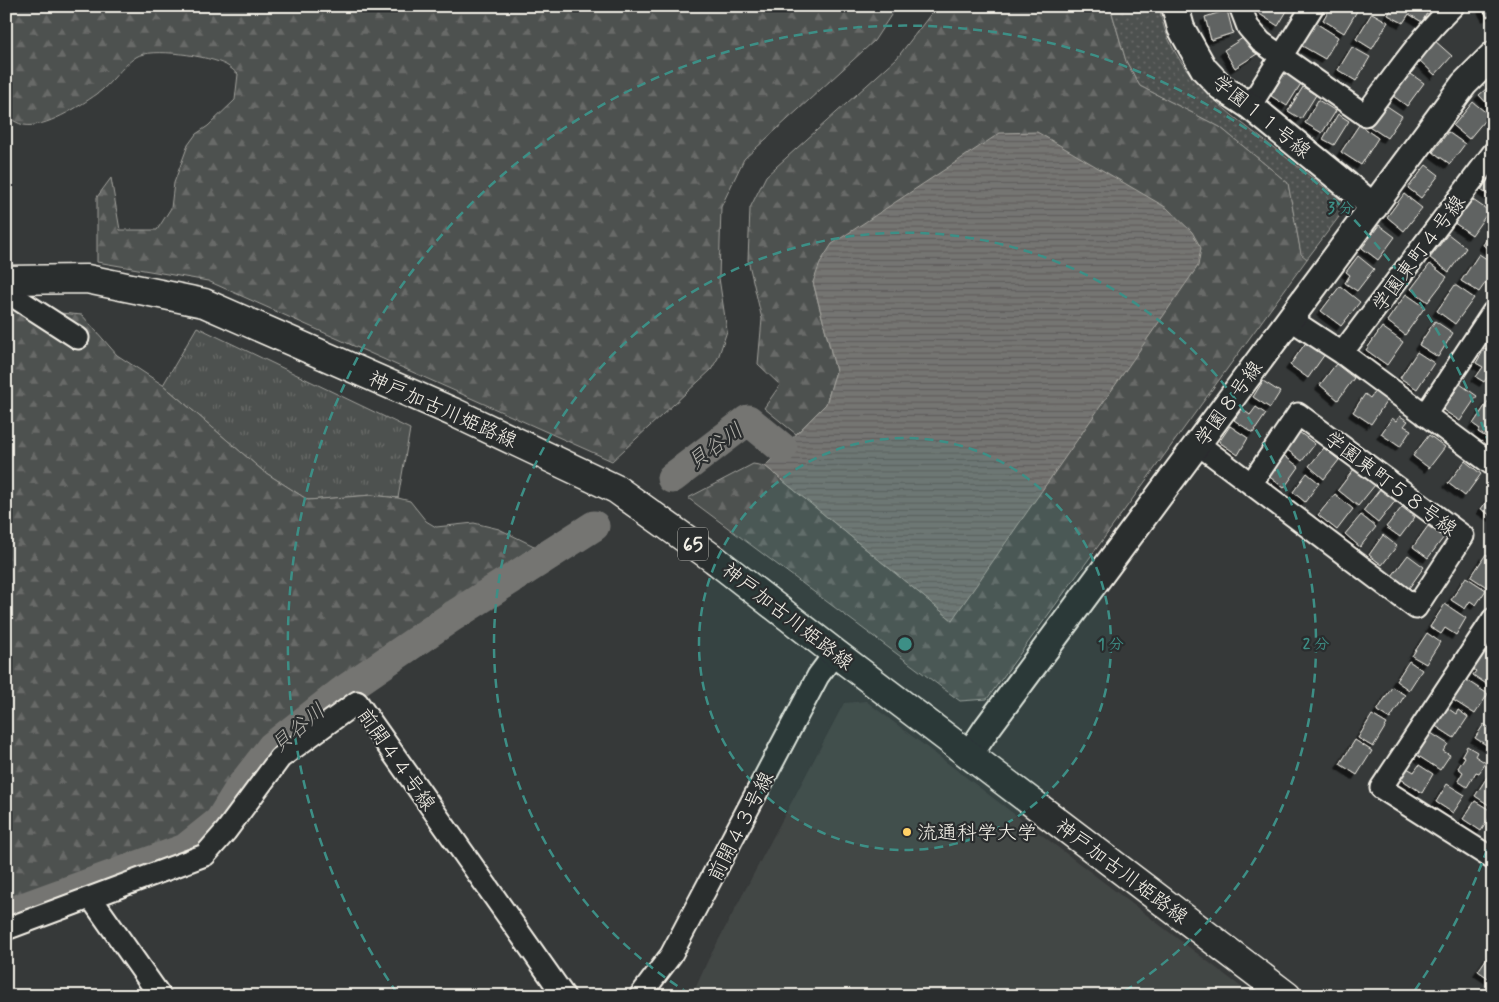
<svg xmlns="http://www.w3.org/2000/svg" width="1499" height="1002" viewBox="0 0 1499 1002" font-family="Mynerve,'Klee One',sans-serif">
<defs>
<pattern id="grass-tufts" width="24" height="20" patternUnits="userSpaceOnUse" patternTransform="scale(1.25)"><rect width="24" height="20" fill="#4e514f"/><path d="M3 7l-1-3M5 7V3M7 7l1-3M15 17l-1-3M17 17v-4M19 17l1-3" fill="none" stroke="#686a68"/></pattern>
<pattern id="forest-firs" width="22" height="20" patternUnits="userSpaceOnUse" patternTransform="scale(1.25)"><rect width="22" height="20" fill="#4e514f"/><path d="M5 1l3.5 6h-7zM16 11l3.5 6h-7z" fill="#686a68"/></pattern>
<pattern id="park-dots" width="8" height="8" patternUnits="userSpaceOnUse" patternTransform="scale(1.25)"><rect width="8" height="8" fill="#4e514f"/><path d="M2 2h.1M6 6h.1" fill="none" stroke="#686a68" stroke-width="1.8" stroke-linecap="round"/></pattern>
<pattern id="water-rules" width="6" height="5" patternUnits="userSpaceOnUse" patternTransform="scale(1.25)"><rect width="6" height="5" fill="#757572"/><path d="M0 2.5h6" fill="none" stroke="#5f5e5c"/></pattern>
<filter id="shadow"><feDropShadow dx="-4.5" dy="4.5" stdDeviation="0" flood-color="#0009"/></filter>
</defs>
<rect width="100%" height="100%" fill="#363939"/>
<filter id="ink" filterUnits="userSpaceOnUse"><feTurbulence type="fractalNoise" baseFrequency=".02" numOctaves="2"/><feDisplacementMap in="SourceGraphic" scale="10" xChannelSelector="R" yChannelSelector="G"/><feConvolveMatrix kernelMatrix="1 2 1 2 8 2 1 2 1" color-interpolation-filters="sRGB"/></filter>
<g filter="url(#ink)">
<path fill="#434645" d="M866,701L1253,996H692L707,962L844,703Z"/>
<path fill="url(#grass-tufts)" stroke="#a1a19c" d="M197,327L410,429L398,498L372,495L308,500L263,471L163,385Z"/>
<path fill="url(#forest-firs)" stroke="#a1a19c" d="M6,6H897L874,41L744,159L721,207L719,278L727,331L718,358L711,370L612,461L208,281L97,262V197L111,178L120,230H157L171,208L174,183L188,145L196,134L208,126L235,100L238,74C234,71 230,67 226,65C210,56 151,47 136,57C121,67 111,84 97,94C80,106 44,129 24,125C18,124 12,119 6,117Z
M937,6H1110L1126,61L1140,86L1220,127L1288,183L1301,253L1307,259L987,699L960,701L688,498L753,464L765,466L952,620L813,282L836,371L826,404L796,434L764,408L780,385L758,364L762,319L748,260L750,208L766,176L897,58Z
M6,308L82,315L117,355L163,385L263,471L308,500L372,495L398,498L410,501L426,521L436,527L474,523L499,529L534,546L267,733L212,817L173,846L6,909Z"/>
<path fill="url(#park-dots)" stroke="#a1a19c" d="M1110,6H1159C1169,70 1221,107 1269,144C1295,164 1321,185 1348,205L1307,259L1301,254L1288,183L1220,127L1140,86L1126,61Z"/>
<path fill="url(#water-rules)" stroke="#a8a7a1" d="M1037,132L1167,208L1192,232L1201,248L1198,266L952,620L765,466L826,404L836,371L813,282L821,261L832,244L1000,133Z"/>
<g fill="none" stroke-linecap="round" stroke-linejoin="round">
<path stroke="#757572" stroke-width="31" d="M672,478L748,420L782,448
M6,914L185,849L220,821L241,787L272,747L342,692L450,618L594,526"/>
</g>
<path fill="#616362" stroke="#f4f1e8" filter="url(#shadow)" d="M1262,6H1290L1278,26L1258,13Z
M1331,6H1360L1344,33L1323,20Z
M1393,6H1431L1422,22L1409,14L1403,23L1388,15Z
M1481,6H1493V14L1487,17Z
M1227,10L1233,33L1211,40L1205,17Z
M1372,13L1388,22L1372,49L1356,39Z
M1311,20L1338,37L1325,59L1297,43Z
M1246,36L1257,54L1235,68L1224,50Z
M1434,40L1452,56L1435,75L1418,59Z
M1352,47L1370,57L1356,81L1338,70Z
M1405,70L1424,83L1407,106L1389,93Z
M1285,72L1302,82L1287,106L1271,96Z
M1493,83V110L1479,95Z
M1303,87L1316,95L1301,119L1288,111Z
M1318,100L1336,111L1322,133L1305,123Z
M1381,102L1402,116L1387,138L1366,124Z
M1473,102L1489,115L1469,139L1453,126Z
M1338,114L1349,121L1334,145L1323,139Z
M1359,125L1378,138L1361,165L1341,152Z
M1448,132L1465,144L1450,164L1433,152Z
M1426,165L1439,175L1421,198L1408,188Z
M1493,173V198L1481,190Z
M1404,194L1422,208L1404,231L1387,217Z
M1470,198L1489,211L1472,235L1453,222Z
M1379,225L1395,237L1378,260L1362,248Z
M1492,231H1493V252L1483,245Z
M1448,234L1466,248L1449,272L1430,258Z
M1479,254L1493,263V272L1479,292L1461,281Z
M1358,256L1374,269L1357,291L1345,283L1350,275L1346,272Z
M1430,264L1447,277L1428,302L1411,289Z
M1455,285L1474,298L1455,324L1437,311Z
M1340,286L1360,302L1341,326L1321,311Z
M1406,294L1425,307L1405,335L1387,321Z
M1435,321L1453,333L1438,357L1419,345Z
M1382,327L1403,342L1387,365L1366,350Z
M1307,341L1325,354L1308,378L1290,365Z
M1485,348L1493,354V369L1484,382L1476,377L1483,367L1476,363Z
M1417,352L1434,363L1417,389L1400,378Z
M1336,364L1354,378L1338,400L1320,385Z
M1263,381L1280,392L1270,408L1253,397Z
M1460,384L1477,396L1460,421L1443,410Z
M1375,391L1388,399L1371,424L1353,412L1365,394L1370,398Z
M1489,400L1493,402V437L1491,440L1478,432L1480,429L1473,424Z
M1256,407L1266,414L1253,433L1234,420L1242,409L1250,415Z
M1400,416L1408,421L1404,426L1411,430L1400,447L1381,434L1392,418L1396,421Z
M1230,426L1248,438L1238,455L1219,442Z
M1299,432L1315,444L1302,461L1286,449Z
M1429,435L1445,447L1429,468L1413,456Z
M1324,448L1339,460L1324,479L1309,466Z
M1282,454L1299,467L1284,488L1267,475Z
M1465,461L1481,474L1465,496L1448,483Z
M1354,469L1375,485L1358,506L1338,490Z
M1307,473L1319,483L1305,502L1293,492Z
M1381,488L1396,500L1378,523L1363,511Z
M1493,492V517L1481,509Z
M1335,494L1353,509L1337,530L1318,515Z
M1402,507L1415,517L1400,537L1386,527Z
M1361,515L1376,527L1360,547L1345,534Z
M1428,526L1444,537L1428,558L1413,547Z
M1383,535L1397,546L1382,565L1369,555Z
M1486,554L1493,559V581L1488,588L1471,577Z
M1408,555L1424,567L1409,588L1392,576Z
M1466,577L1486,590L1476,605L1470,601L1465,609L1451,600Z
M1445,604L1466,618L1456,635L1445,628L1441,634L1430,627Z
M1427,633L1440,642L1426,664L1412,656Z
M1483,651L1493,657V684L1491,687L1473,675L1476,671L1472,668Z
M1409,661L1422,670L1409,690L1396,681Z
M1466,680L1488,694L1475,714L1453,700Z
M1392,687L1405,695L1390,719L1377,711Z
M1446,707L1456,714L1458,710L1468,717L1454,738L1434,725Z
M1372,715L1387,724L1373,747L1358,738Z
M1484,724L1493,730V739L1488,746L1475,738Z
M1431,733L1448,744L1443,751L1450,755L1440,770L1417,755Z
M1355,740L1372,751L1357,775L1340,764Z
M1467,746L1477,752L1475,756L1486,763L1479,773L1476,772L1467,787L1458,781L1463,772L1458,768L1465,757L1462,755Z
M1419,765L1433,774L1422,793L1401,779L1407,768L1414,772Z
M1491,771L1493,772L1492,807L1475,796Z
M1447,784L1465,795L1453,813L1436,802Z
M1475,801L1493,812L1481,831L1463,819Z
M1493,949V978L1491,980L1478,971Z"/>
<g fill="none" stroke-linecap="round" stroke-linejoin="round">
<defs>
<path id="minor" d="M1240,6L1248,27L1261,42L1365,115C1393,78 1419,39 1453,6
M1250,106L1313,6
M1493,153L1342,353L1493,465
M15,280L16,298L78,338
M1290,319L1342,353
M1425,415L1493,312
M1198,444L1416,608L1463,536L1298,414L1251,484
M1493,619L1381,788L1493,859
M91,898L160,996
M6,929L205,855L226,831L280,758L357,702L564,996
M640,996L671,955L818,676L835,653"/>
<path id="tertiary" d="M1175,6L1181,28L1204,69L1221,87L1250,106L1374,207
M969,755L987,728L1464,84L1493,55"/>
<path id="primary" d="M6,280L87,279L204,303L453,412L616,489L714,559L835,653L1287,996"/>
</defs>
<use href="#minor" stroke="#f4f1e8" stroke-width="25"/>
<use href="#tertiary" stroke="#f4f1e8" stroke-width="30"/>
<use href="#primary" stroke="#f4f1e8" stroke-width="31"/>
<use href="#minor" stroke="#2a2d2e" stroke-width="21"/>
<use href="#tertiary" stroke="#2a2d2e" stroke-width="26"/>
<use href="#primary" stroke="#2a2d2e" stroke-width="28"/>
</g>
</g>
<circle cx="905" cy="644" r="206" fill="#3d8f86" fill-opacity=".12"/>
<g fill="none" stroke="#3d8f86" stroke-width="2.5" stroke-dasharray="9 6">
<circle cx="905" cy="644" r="206"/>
<path d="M690 994A411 411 0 1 1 1120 994"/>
<path d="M1492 835A617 617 0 0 1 1413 993M397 993A617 617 0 1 1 1492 453"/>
</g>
<circle fill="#ffd166" stroke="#2a2d2e" stroke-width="2" cx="907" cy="832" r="5"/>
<g text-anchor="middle" stroke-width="4.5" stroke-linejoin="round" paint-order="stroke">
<rect fill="#2a2d2e" stroke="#b7b6b0" stroke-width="1" x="678" y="527.5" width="30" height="33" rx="4"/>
<g font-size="19" font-weight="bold" fill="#f4f1e8">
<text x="693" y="551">65</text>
</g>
<g font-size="20" fill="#f4f1e8" stroke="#2a2d2e">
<text transform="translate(1262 116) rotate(39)" y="7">学園１１号線</text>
<text transform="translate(1418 253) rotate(-53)" y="7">学園東町４号線</text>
<text transform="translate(1228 403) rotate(-54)" y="7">学園８号線</text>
<text transform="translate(443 409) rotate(24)" y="7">神戸加古川姫路線</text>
<text transform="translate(1391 483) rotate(37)" y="7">学園東町５８号線</text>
<text transform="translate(788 616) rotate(38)" y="7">神戸加古川姫路線</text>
<text transform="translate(397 759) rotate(55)" y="7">前開４４号線</text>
<text transform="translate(740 826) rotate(-63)" y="7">前開４３号線</text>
<text transform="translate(1122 871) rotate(37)" y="7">神戸加古川姫路線</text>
</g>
<g font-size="20" fill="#f4f1e8" stroke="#2a2d2e" text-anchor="start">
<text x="917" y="839">流通科学大学</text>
</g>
<g font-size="21" font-style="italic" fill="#b4b3ad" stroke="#2a2d2e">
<text transform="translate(715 446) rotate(-36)" y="7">貝谷川</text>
<text transform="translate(298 728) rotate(-40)" y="7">貝谷川</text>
</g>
</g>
<circle cx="905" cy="644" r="8" fill="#3d8f86" stroke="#2a2d2e" stroke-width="2.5"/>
<g font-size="15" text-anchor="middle" font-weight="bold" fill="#3d8f86" stroke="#2a2d2e" stroke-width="4.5" stroke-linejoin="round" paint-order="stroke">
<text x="1341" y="213">3 分</text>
<text x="1111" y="649">1 分</text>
<text x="1316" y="649">2 分</text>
</g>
<rect width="1499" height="1002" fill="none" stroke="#2a2d2e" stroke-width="25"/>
<rect x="12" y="12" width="1474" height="977" fill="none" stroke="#f4f1e8" stroke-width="2" filter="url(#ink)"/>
</svg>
